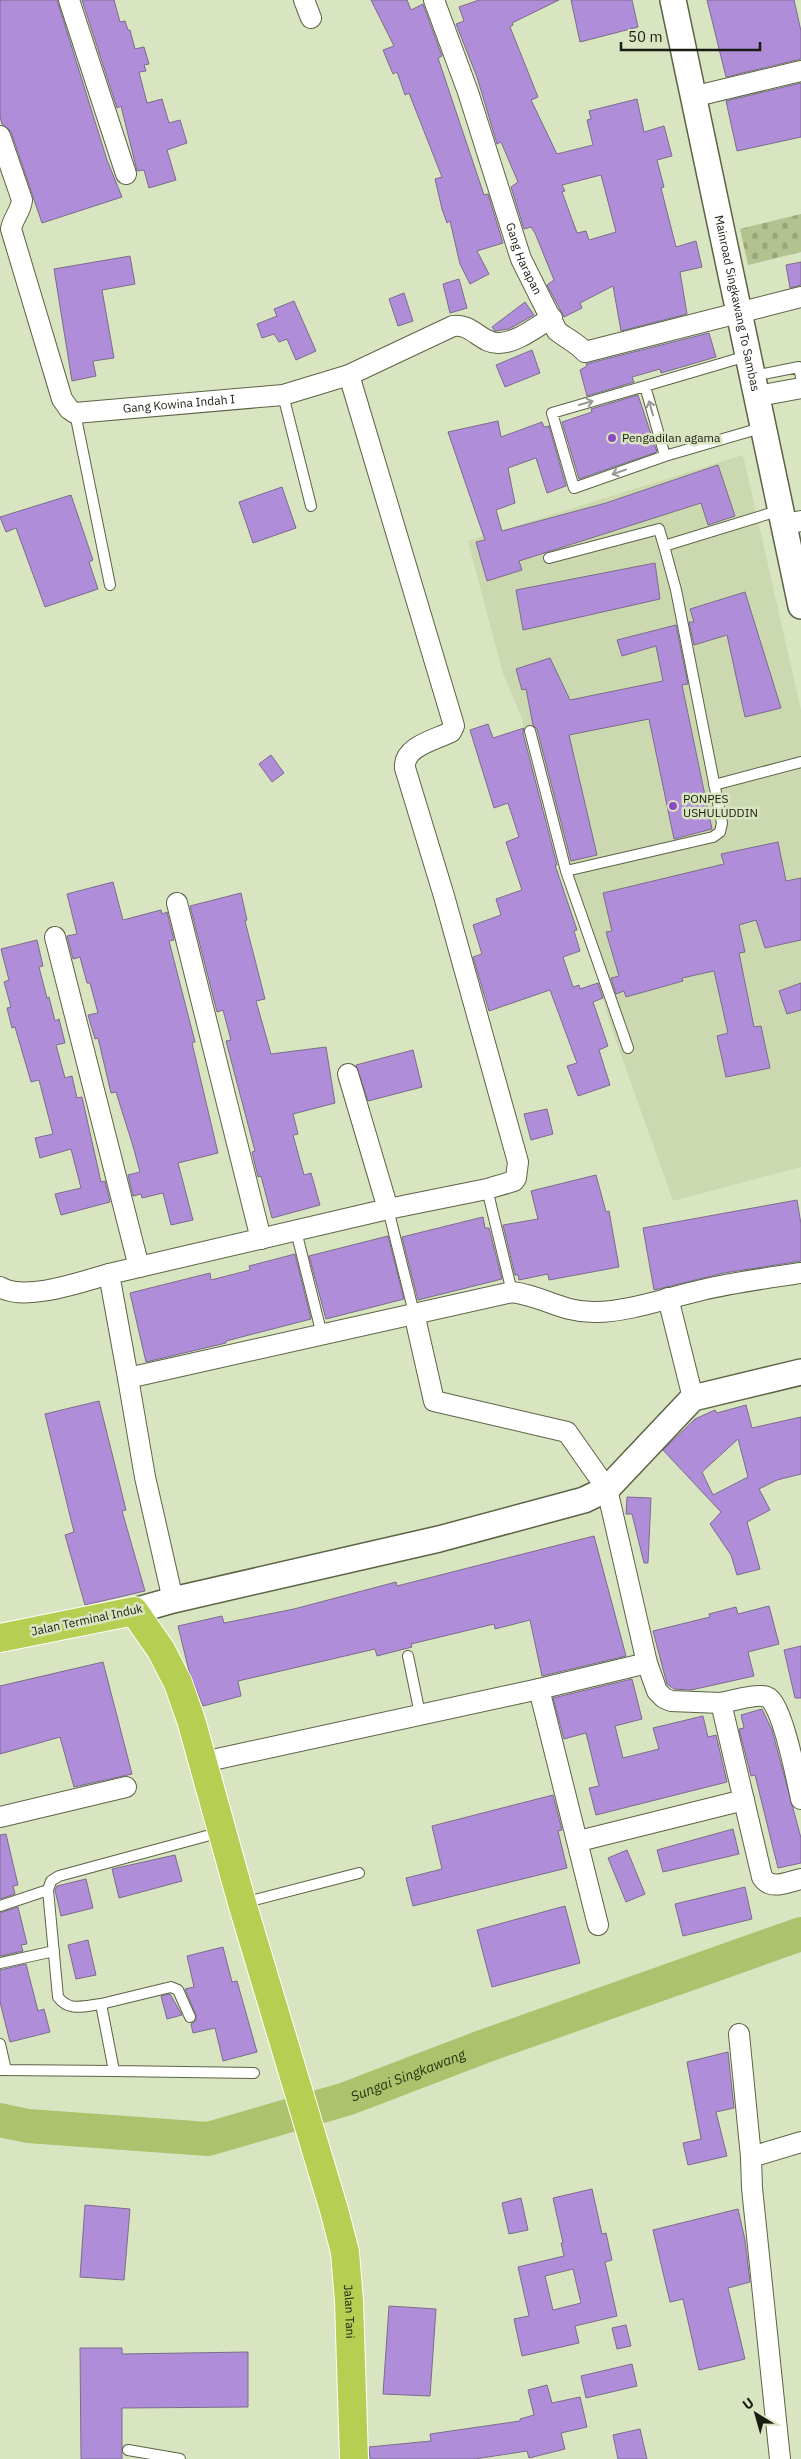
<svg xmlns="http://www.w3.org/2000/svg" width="801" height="2459" viewBox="0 0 801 2459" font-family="'IBM Plex Sans',sans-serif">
<defs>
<pattern id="cemetery-stones" width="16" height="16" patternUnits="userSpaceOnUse" patternTransform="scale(1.25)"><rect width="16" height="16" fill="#b3c28e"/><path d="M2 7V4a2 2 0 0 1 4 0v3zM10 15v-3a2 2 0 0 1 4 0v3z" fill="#99a679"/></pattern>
</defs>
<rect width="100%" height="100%" fill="#d9e4c1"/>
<path fill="#ccd9b0" d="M743,455L801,710V1167L673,1201L610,1024L582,921L534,769L521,716L503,674L468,541Z"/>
<path fill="url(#cemetery-stones)" d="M801,214V252L748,265L740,229Z"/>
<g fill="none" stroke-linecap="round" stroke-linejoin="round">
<path stroke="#acc26d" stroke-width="34" id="s1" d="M0,2120L28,2126L208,2139L346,2099L482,2047L801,1934"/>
</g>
<path fill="#b08dd8" stroke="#7a6d8b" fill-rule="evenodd" d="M0,0H57L107,160L122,197L42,223L11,132L2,124L0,117Z
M82,0H114L120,22L125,21L128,30H130L135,49L144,47L149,64L144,65L146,71L139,72L147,103L162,99L169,123L180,120L187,143L167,150L176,180L149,188L144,170L137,171L121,106L117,108Z
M371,0H407L411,10L423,4L442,56L438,58L484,195L488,194L503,243L477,251L489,274L470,284L460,264L450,221L447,223L442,209L435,179L442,177L409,93L405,95L397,72L393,74L390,67L383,50L394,46Z
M479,0H559L512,23L513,25L510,27L538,97L531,100L557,154L593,145L587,120L591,119L589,111L637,99L644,132L664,126L672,156L657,160L664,187L661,188L676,247L696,241L702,267L680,272L687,314L621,331L613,286L580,303L582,308L564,317L547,285L554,280L535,233L531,227L524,229L511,187L518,182L501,142L497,144L477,77L456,24L464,21L459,7ZM601,175L616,232L589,240L586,231L577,233L562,192L565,191L562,185Z
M571,0H632L638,27L580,42Z
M707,0H794L801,31V59L726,77Z
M801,83V137L737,151L726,101Z
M130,256L135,284L102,290L114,358L93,361L96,376L72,381L54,269Z
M801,262V285L790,288L786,265Z
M459,279L467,308L450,313L443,284Z
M404,293L413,321L398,326L389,299Z
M294,301L316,351L296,360L287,339L279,342L274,334L262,338L257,324L277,316L274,309Z
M525,302L534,315L509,329L495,331L492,327Z
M709,333L716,357L661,373L660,369L632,377L634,382L587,396L580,370L587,366L586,364Z
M532,350L540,373L505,387L496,365Z
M638,395L657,452L579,479L562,422L592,412L591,409Z
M498,421L501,437L542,422L544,427L549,426L566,486L547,493L536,458L508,468L515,503L496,510L502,531L606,503L718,465L735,516L708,525L701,503L519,561L522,570L487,581L476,542L485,540L448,432Z
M282,487L296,528L253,543L239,502Z
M71,495L93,560L89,562L98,589L45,607L16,528L6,532L0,517Z
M655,563L660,599L523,630L516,590Z
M745,592L781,708L745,717L727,635L694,645L689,622H694L690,609Z
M676,625L688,684L682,685L712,829L674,839L649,719L569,735L597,855L571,861L537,729L533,725L526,689L522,690L516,669L550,658L570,700L663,681L656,646L622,656L617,640Z
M488,724L493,738L524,728L523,733L557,865H555L577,930L574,931L580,951L563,957L573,987L579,985L580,989L598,983L603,998L593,1002L608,1046L599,1050L610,1085L578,1096L567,1066L577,1063L550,990L489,1011L473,957L482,954L473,925L501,915L496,899L522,890L506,842L519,837L508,803L494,808L470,730Z
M271,755L284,773L272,782L259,764Z
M778,842L786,881L801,878V940L765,948L756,920L739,925L745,952L739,953L754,1027L761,1026L770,1068L726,1077L717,1036L728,1033L714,971L682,978L683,981L626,997L624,991L616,994L611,978L619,976L606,932L612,931L603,893L724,864L721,854Z
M113,882L123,920L161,910L162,914L167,912L174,940L169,941L195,1042L192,1043L218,1153L178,1163L193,1220L171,1225L163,1193L142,1198L141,1194L133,1196L128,1175L140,1172L133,1146L116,1092L111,1093L98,1038L95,1039L88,1015L98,1013L90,983H87L80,957L73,959L67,936L77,934L67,894Z
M241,893L247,920L245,921L265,999L256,1001L271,1054L326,1047L335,1103L293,1114L298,1134L293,1135L304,1175L311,1173L320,1205L272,1218L261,1176L258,1177L252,1152L255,1151L226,1041L231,1040L223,1010L217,1012L190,906Z
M37,940L43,966L39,967L47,998L49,997L55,1021L59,1019L65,1043L56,1045L65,1078L72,1076L77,1098L82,1097L101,1182L105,1181L110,1202L61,1215L55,1194L81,1188L71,1149L40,1158L35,1138L53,1134L39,1080L31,1082L15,1027L12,1028L7,1008L11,1007L4,982L9,980L1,949Z
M801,983V1010L787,1014L779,991Z
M413,1050L422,1087L368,1101L356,1065Z
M547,1109L553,1134L531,1140L524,1114Z
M596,1175L606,1212L609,1211L619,1267L549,1280L548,1274L519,1280L518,1275H515L503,1225L538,1219L531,1191Z
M797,1200L801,1224V1261L724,1273L654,1290L643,1228Z
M483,1217L485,1228H489L502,1279L418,1300L402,1237Z
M388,1236L404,1299L326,1319L309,1256Z
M295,1254L311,1319L226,1341V1343L146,1362L130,1293L210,1273L211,1280L250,1270L249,1266Z
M99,1401L126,1510L122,1511L145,1591L85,1605L65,1535L74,1532L45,1414Z
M746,1405L752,1428L801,1417V1474L777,1480L759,1489L770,1510L747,1522L760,1569L737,1575L731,1555L710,1524L721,1512L663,1450L695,1419L715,1410L717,1413ZM738,1439L748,1477L713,1495L702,1472Z
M627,1497L651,1498L648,1563H644L632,1514H626Z
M594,1536L626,1656L542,1676L530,1620L495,1629L494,1624L411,1644L412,1647L377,1656L375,1649L238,1681L241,1696L203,1706L189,1671L178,1626L222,1616L224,1623L294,1609L396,1582L397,1586Z
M769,1606L779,1644L748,1652L754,1676L691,1690L674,1689L667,1684L653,1631L710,1617L709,1614L736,1607L738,1614Z
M801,1646V1698H795L784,1650Z
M103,1662L132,1774L74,1787L60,1737L0,1754V1686Z
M632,1679L642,1719L615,1726L623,1758L659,1749L653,1728L703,1716L708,1737L716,1735L727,1782L596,1815L589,1788L599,1786L586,1733L564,1739L553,1698Z
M762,1709L772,1730L801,1838V1863L778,1868L755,1775L751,1776L739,1729L744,1728L741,1715Z
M553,1795L562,1830L558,1831L567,1868L413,1906L406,1878L442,1869L432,1826Z
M733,1829L739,1854L663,1872L657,1850Z
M6,1834L18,1885L13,1886L15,1894L0,1899V1835Z
M627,1850L645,1894L626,1902L608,1858Z
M175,1855L182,1881L119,1898L112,1869Z
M86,1879L93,1908L61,1916L55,1890L57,1886Z
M745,1887L752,1919L683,1936L675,1904Z
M565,1906L580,1963L492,1987L477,1930Z
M18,1907L27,1944L21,1945L23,1951L0,1956V1913Z
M88,1940L96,1975L76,1979L68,1945Z
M223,1947L232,1982L237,1981L257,2052L223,2061L215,2028L193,2033L191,2024L196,2021V2015L185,1989L194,1987L187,1956Z
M26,1964L38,2011L44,2009L50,2032L10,2042L0,2002V1970Z
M170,1994L182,2015L167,2019L161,1996Z
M728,2052L734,2108L716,2112L727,2156L688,2165L683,2143L701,2139L687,2062Z
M592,2189L602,2234L606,2233L612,2260L605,2262L617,2316L575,2326L579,2343L522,2356L514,2319L529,2316L518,2267L564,2256L561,2243H563L553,2198ZM573,2269L581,2303L553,2310L545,2276Z
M521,2198L528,2230L509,2234L502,2203Z
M85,2205L130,2209L124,2280L80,2277Z
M738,2209L745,2240L750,2282L728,2288L745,2359L699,2370L683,2299L670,2302L653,2230Z
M389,2306L436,2309L430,2396L383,2394Z
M626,2325L631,2346L617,2349L612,2328Z
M80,2348H122V2354L248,2352V2407L122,2408V2459H81Z
M632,2364L637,2386L586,2398L581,2376Z
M547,2385L552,2403L580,2397L587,2427L561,2433L565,2449L529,2458L527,2451L475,2459H370L369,2447L431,2441L430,2434L520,2421V2419L534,2415L528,2390Z
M640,2429L647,2459H618L613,2435Z"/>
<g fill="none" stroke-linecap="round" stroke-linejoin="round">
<defs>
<path id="service" d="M747,356L645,386L665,456L764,427
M753,376L799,367L801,377
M645,386L552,413L574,488L665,456
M283,395L311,506
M75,413L110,585
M549,558L659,529L664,546L781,510
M530,731L566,871L713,837L720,832L722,823L676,590L664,546
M714,785L801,762
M566,871L628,1048
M487,1189L512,1292
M388,1209L414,1313
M296,1231L322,1335
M408,1656L420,1714
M243,1903L359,1873
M0,1906L48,1890
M0,1963L54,1951
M101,2004L171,1987L178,1990L190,2017
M0,2044L6,2070
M0,2070L114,2071L101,2004C84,2006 69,2012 58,1997L48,1890L51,1881L59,1876L221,1832
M114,2071L254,2073
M128,2450L180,2459"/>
<g id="minor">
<path d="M69,0L126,174"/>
<path d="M304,0L311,18"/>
<path id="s2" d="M434,0L468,92L521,259L557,331C567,339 576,342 585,352L801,297"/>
<path d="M692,97L801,71"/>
<path id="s3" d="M0,136L22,200C21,211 13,218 11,229L62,399L69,409L75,413L283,395L349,375L453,326C472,323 481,344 499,343C517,343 537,326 552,318"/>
<path d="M758,396L801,388"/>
<path d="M784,524L801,521"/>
<path d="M177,903L261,1239"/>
<path d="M55,937L139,1267"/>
<path d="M348,1074L388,1209"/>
<path d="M0,1287C25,1302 81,1282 109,1274"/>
<path d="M668,1298L693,1398"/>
<path d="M414,1313L434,1401L567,1432L607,1489L647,1663L657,1691L664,1698L671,1701L721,1703L762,1877C771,1891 787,1882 801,1879"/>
<path d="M128,1378L109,1274L388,1209L487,1189L514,1181L516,1178L518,1162L444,896L405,768C403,747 434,740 451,732L454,726L452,719L349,375"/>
<path d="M173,1600L145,1477L128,1378L512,1292C543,1296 561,1312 593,1312C625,1313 671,1297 702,1290C735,1282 768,1278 801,1273"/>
<path d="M721,1703C732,1701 758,1693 767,1697C782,1702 797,1781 801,1799"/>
<path d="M203,1762L539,1689"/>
<path d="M0,1817L126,1787"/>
<path d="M579,1841L744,1800"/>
<path d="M598,1925L539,1689L647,1663"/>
<path d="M739,2034L751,2157"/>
<path d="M780,2459L752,2188L751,2157L801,2142"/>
</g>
<g id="tertiary">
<path id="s4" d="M673,0L801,606"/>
<path d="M134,1611L173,1600L439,1539L584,1500L607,1489L693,1398L801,1372"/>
</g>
<g id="trunk">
<path id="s5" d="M0,1638L134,1611L161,1650L178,1683L191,1720L242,1903L334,2210L345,2252L349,2301L354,2459"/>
</g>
</defs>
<use href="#service" stroke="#5b6445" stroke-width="12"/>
<use href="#minor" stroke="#5b6445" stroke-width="22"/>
<use href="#tertiary" stroke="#5b6445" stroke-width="28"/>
<use href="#trunk" stroke="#fff" stroke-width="30"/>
<use href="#service" stroke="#fff" stroke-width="10"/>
<use href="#minor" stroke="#fff" stroke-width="20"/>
<use href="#tertiary" stroke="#fff" stroke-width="25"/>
<use href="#trunk" stroke="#b6cf53" stroke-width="28"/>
</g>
<defs><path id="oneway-shaft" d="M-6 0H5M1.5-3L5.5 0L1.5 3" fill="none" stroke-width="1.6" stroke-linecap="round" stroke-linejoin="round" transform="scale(1.25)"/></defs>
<g stroke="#989993">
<use href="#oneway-shaft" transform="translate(586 403) rotate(-16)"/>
<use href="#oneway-shaft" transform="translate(651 408) rotate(-106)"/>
<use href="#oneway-shaft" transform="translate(619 472) rotate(161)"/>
</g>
<g fill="#894bc1" stroke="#d9e4c1" stroke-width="2">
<circle cx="612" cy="438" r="5"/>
<circle cx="673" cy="806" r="5"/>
</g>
<g text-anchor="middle" stroke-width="5" stroke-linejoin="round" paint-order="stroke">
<g font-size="12" fill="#191c10" stroke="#d9e4c1">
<text dy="4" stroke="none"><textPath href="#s2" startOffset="274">Gang Harapan</textPath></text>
<text dy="4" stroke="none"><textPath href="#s4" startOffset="310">Mainroad Singkawang To Sambas</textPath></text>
<text dy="4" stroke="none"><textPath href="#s3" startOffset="400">Gang Kowina Indah I</textPath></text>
<text transform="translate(87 1620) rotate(-12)" y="4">Jalan Terminal Induk</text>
<text dy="4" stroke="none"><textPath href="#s5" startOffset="874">Jalan Tani</textPath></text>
</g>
<g font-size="12" fill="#191c10" stroke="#d9e4c1" text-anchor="start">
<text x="622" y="442">Pengadilan agama</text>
<text x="683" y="803">PONPES<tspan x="683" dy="14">USHULUDDIN</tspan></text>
</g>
<g font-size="14" font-style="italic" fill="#29310d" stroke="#d9e4c1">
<text dy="5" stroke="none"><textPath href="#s1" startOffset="419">Sungai Singkawang</textPath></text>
</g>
</g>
<g transform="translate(756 2414) rotate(323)" stroke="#d9e4c1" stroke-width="4" paint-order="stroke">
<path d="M0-4L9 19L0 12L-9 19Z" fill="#191c10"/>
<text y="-8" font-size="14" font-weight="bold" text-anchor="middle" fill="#191c10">U</text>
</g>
<path d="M621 42v8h139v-8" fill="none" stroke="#191c10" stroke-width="2.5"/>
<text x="628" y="42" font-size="15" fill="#191c10" stroke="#d9e4c1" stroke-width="4" paint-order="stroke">50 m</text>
</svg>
